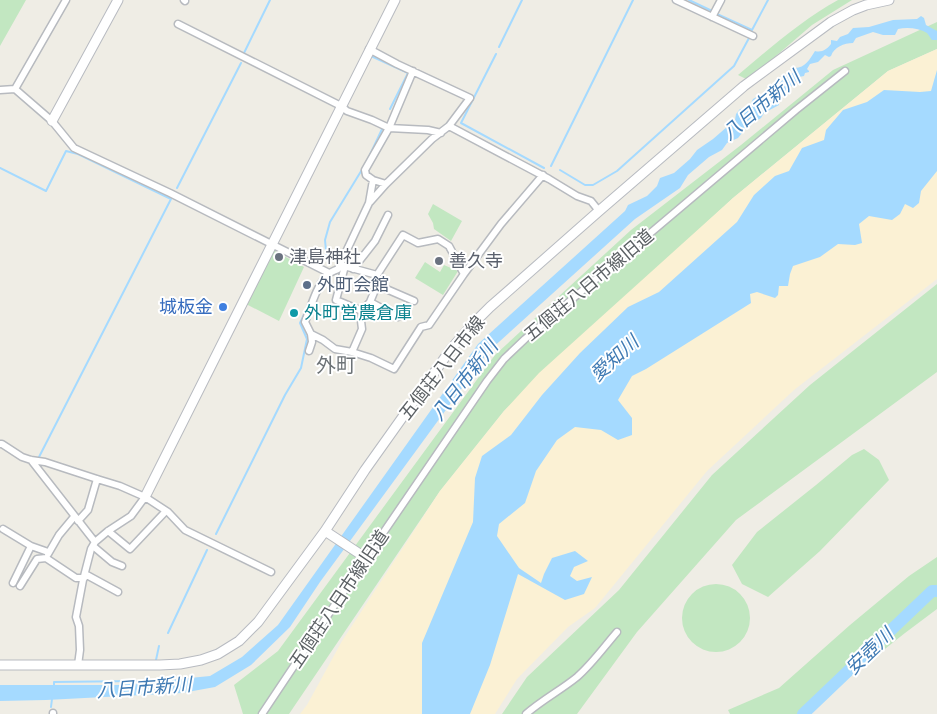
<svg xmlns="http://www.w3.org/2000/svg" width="937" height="714" viewBox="0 0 937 714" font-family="'Roboto Condensed','Noto Sans JP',sans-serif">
<rect width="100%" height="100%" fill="#efede5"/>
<path fill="#c2e7c1" d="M0,0H26L0,46Z
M838,0H852L812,25L748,80L738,75C770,48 802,20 838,0Z
M937,22V49L888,71L733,198L504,411L440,491L289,714H243L234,685L278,651L495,355L631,230L741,145L833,70Z
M433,204L462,221L451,241L434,229L433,223L428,214Z
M273,250L304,267L279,321L246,304Z
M425,262L440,272L444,265L458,271L443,295L415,278Z
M937,284V372L736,520L637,632L577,714H502L527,677L619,590L712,475L810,385Z
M864,449L879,460L889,480L820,551L768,597L742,584L732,565L757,532L816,485L852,455Z
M937,557V609L905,633L803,714H730L728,710L779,688L850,625L909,576Z
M682 618a34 34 0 1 1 68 0a34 34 0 1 1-68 0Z"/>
<path fill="#fbf1d4" d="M937,49V279L794,390L707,471L595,608L568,627L517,679L495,714H300L307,705L342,641L440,491L504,411L539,373L733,198L888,71Z"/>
<path fill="#a5daff" d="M921,16L924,18L926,25L937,31V40H932C930,38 929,35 927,33C919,28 907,27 898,29L895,35H883L873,32L856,38L853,43C844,43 834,47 831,56L829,57L825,55L818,62L810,64L807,69L809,71V72L805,73L804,76L799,77L797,81L779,98V105L764,113L761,118L746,128L738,138L727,143L722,150L709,157L688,175L680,188L635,219L489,351L320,582L290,627L251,665L215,687L182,693L46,700L0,701V685H119L210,676L242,657L278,625L478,344L625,211L628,205L647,196L657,186L660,178L674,173L690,159L697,150L713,139L735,120L736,114L740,109L749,108L753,99L778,85L787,75C792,74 793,73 795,68C805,68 810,59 815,51C822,53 827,49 831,44V40L837,41L840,37L848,34L853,28L869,27L893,20L917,19Z
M937,70V171L921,191L919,203L913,208L905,204L900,214L892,220L869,216L859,224L862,243L855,245L838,244L820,257L793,266L790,274L788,286H779L778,295L775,298L757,292L750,294L751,303L646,369L632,376L618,400L632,418V435L618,440L601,430L575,427L557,440L536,471L525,503L499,524L497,536L519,568L541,583L544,574L552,558L575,551L588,561L574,567L570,576L577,581L592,577L584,594L565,600L518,574L490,665L470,714H422V643L473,522L475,478L482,456L511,435L542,395L580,353L628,307L659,292L737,222L754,195L775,176L789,171L802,148L824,140L826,130L843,110L867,102L884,90L920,92L931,91Z"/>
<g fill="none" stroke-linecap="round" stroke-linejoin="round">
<path stroke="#a5daff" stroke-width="2" d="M689,0L710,10
M717,14L752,30L768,0
M499,47L522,0
M244,53L270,0
M496,54L461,123L544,168
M371,56L408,73L390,109
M368,159L383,127
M551,166L633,0
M0,168L46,191L66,151L78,154L171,199L39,457
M560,170L585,185H593L617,171L734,66L749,38
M177,188L241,63
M327,261L325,240L330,222L363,168
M216,534L285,395L301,368L307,339L300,323L307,308
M168,633L207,550
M156,660L159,646
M54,687V682L137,681
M51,707L52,699"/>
<path stroke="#a5daff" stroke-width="12" d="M803,714L932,591H937"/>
<defs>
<path id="street" d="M184,0L185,1
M676,0L753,36
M712,17L721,0
M178,24L341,106L347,111L372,120L389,128L428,130L441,133
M369,49L397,64L470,98L449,126
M15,89L66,0
M0,90L15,89L52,121L74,148L170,193L329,273
M373,180L369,203L338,269C334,271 330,272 327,275C316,287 311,307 305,322L311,334L323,340L335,349L352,352L371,358L394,369L421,327L429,325L464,274
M386,184L373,180L366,175L365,170L389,128L413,71
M370,202L386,184L432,139L449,126L549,179L577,196L591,201L599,211
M345,266L336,300L362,311L370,302L377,285L414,301
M341,267L344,266L377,275
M353,269L375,241L388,215
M377,285L378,282L377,275L403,235L418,243L438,239L449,246L464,274L501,224L543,175
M370,302L398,317
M309,351L312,342L311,334
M352,352L362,329L361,321L362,311
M0,444H2L22,457L31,460L45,462L97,479L120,486L145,497L168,512L185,530L271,572
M31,460L95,542
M78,521L88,510L97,479
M3,529L31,546L48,552
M108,531L130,549L166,511
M93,546L112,562L122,566
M48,554L59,535L74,517
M85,574L118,592
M13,583L31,546
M20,586L37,559L46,558L76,578H84
M78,665L80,650L79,626L76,617L83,580L91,549L95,542L108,531L131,516L145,497
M53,714V713
M262,714L366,558L487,381L504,359L525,339L796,110L845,71
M526,714C542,700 561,690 577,677C592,664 604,647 617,632"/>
<path id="secondary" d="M52,121L118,0
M145,497L395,0
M325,531L366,558
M0,665H160L180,664L201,660L218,654L239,641L258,622L325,531L365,470L451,349L471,326L490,307L599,211L744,86L831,22L853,10L866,5L889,0"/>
</defs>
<use href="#street" stroke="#b7babf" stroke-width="9"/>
<use href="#secondary" stroke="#b8bbc1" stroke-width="11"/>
<use href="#street" stroke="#fff" stroke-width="6"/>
<use href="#secondary" stroke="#fff" stroke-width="9"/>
</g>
<g fill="#6b7280" stroke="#fff" stroke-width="2">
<circle cx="279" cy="257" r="5"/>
<circle cx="439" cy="261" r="5"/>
</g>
<circle fill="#5c6f8a" stroke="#fff" stroke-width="2" cx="307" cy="285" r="5"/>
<circle fill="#3f7fe0" stroke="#fff" stroke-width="2" cx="223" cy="307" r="5"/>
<circle fill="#0f9aa8" stroke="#fff" stroke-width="2" cx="294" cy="313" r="5"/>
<g text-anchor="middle" stroke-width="4" stroke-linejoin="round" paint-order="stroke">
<g font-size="18" fill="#5b616d" stroke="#fff" text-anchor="start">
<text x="289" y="263">津島神社</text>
<text x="449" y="267">善久寺</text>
</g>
<g font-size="18" fill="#4e5e75" stroke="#fff" text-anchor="start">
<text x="317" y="291">外町会館</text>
</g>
<g font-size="18" fill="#5c6165" stroke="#fff">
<text transform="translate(589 285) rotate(-40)" y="6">五個荘八日市線旧道</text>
<text transform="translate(442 368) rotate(-52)" y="6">五個荘八日市線</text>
<text transform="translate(339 599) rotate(-56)" y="6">五個荘八日市線旧道</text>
</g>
<g font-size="18" fill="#366cbe" stroke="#fff" text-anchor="end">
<text x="213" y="313">城板金</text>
</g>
<g font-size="18" fill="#0d838f" stroke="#fff" text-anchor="start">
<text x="304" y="319">外町営農倉庫</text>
</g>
<g font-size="19" font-style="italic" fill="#3f7ab3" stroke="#fff">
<text transform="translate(761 105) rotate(-40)" y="7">八日市新川</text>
<text transform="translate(614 358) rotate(-42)" y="7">愛知川</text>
<text transform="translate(464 380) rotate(-52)" y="7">八日市新川</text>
<text transform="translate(869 651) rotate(-44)" y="7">安壺川</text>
<text transform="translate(144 687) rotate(-4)" y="7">八日市新川</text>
</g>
<g font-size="20" fill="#6d7377" stroke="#fff">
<text x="336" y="372">外町</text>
</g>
</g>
</svg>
